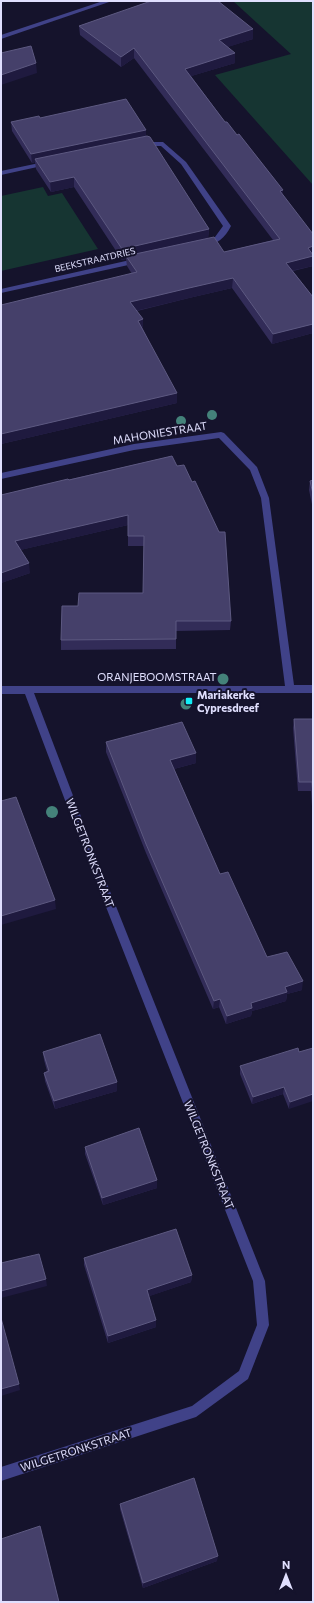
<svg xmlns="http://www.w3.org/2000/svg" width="314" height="1603" viewBox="0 0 314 1603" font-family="Commissioner,sans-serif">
<rect width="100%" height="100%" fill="#15132c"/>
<path fill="#163532" d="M233,1H313V185L215,75L291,54Z
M43,187L48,196L62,193L98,249L1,271V196Z"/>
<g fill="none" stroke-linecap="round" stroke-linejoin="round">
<path fill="#404288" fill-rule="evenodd" d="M163,142L186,162L231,226C225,238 217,244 204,247L200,245L215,237L223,226L181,164L161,146H141L138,144L141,142Z
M49,161L51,162V164L1,175V171Z
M139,258H142V262L1,293V289Z
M221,432L224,433L257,467L269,498L294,685H313V693H34L96,856L265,1281L269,1325L248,1379L196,1417L1,1481V1467L192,1406L239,1371L257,1325L253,1281L86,856L25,694H1V686H285L261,498L250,470L219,438L134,450L1,479V473L134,444Z"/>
<path fill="#404288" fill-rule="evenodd" d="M103,1H112L1,39V35Z"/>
</g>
<g fill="#44827a">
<circle cx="212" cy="415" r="5"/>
<circle cx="181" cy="421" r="5"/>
<circle cx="223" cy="679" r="5.5"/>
<circle cx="186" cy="704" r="5.5"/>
<circle cx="52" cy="812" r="6"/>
</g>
<path fill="#322c58" d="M79,26L253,39L227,47L235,63L191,76L225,122L283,195L313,266L293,271L313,297V333L272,344L232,288L189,298L137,311L143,329L177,403L1,444L132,274L127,266L126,259L122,260L74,187L51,192L36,169L35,162L32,163L12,131L11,122L40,118L146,137L209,229L208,238L224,252L273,240L134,58L121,67L80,35Z
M172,456L231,621L230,630L176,631V649L61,650V640L78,606L143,593L144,546H128V525L20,550L30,573L1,583V495Z
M313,480V509L309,490L310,481Z
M294,719H313V822L311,791H298L293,728Z
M106,742L196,763L174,769L220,874L267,957L302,990L287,994L286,1001L252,1011L251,1016L226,1024L219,1007L213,1009L146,853L106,752Z
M43,1052L117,1082V1091L55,1109L45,1081L44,1073L47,1071L44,1060Z
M299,1052L289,1109L283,1094L252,1104L240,1074V1066Z
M85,1147L157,1188L103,1205L85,1154Z
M84,1258L192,1275L191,1282L149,1296L156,1327L108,1343L84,1265Z
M120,1504L217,1561L143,1588L120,1509Z"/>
<path fill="#1f1a3f" d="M253,29V39L219,50V40Z
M134,48V58L121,67V57Z
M235,53V63L185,78V69Z
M36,63L37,73L1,85V75Z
M146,130V140L35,159V162L32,163L31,154Z
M74,177V187L51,192L50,182Z
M283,190L282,200L280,191Z
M209,229L208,240L126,256V259L122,260V249Z
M313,246V256L308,248Z
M313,256V266L286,272V263Z
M233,278L232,288L189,298L131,312L130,302L189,288Z
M143,319V329L138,321Z
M313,324V333L272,344L273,334Z
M177,393V403L1,444V434Z
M128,515V525L16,551L15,541Z
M29,563L30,573L1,583V573Z
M196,753V763L170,770V760Z
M55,900L56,909L1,925V916Z
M303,981L302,990L287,994L286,1001L252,1011L251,1016L226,1024L227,1016L251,1003L285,987Z
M220,999L219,1007L213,1009L214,1001Z
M117,1082V1091L55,1109L54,1101Z
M284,1087L283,1094L252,1104L253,1097Z
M313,1094V1101L289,1109L290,1102Z
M157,1180V1188L103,1205L102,1198Z
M192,1275L191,1282L147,1297V1290Z
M46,1279L47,1286L1,1298V1291Z
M156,1320V1327L108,1343V1336Z
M19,1384L20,1390L1,1396V1389Z
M218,1556L217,1561L143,1588V1583Z"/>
<path fill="#45406a" stroke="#5d5981" d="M151,1H218L253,29L219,40L235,53L185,69L225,122H227L237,135L239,134L283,190L280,191L313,234V246L308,248L313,255V256L286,263L313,297V324L273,334L233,278L189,288L130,302L143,319L138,321L177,393L1,434V305L137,272L126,256L214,237L224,252L280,239L134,48L121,57L79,26Z
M31,46L36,63L1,75V53Z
M126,99L146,130L31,154L11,122L39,116L40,118Z
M147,136L150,137L209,229L122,249L74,177L50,182L35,159Z
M172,456L177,466L184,465L192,482L195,481L219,532H225L231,621H176V639L61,640L62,606H78L79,593H143L144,536H128V515L15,541L29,563L1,573V495L68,479L69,480Z
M313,480V494L310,481Z
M294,719H313V796L312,782H299Z
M182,722L196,753L170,760L220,874L228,872L267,957L287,952L303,981L285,987L287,992L251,1003L252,1008L227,1016L220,999L214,1001L146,844L106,742Z
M16,797L55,900L1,916V801Z
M100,1034L117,1082L54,1101L44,1073L49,1071L43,1052Z
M298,1048L299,1052L313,1048V1094L290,1102L284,1087L253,1097L240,1066Z
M139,1128L157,1180L102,1198L85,1147Z
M176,1229L192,1275L147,1290L156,1320L108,1336L84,1258Z
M39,1254L46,1279L1,1291V1263Z
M1,1318L19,1384L1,1389Z
M194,1478L218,1556L143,1583L120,1504Z
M40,1526L59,1602H1V1539Z"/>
<rect fill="#13eef6" stroke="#15132c" stroke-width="1.5" x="185" y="697" width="8" height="8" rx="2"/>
<g text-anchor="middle" stroke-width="4" stroke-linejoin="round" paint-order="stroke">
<g font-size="9" fill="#e0dffe" stroke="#15132c">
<text transform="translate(95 260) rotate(-13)" y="3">BEEKSTRAATDRIES</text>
</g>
<g font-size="11" fill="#e0dffe" stroke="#15132c">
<text transform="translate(160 433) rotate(-9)" y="4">MAHONIESTRAAT</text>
<text x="157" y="681">ORANJEBOOMSTRAAT</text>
<text transform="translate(90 853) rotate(69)" y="4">WILGETRONKSTRAAT</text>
<text transform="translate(209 1155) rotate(68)" y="4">WILGETRONKSTRAAT</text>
<text transform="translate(76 1450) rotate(-18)" y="4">WILGETRONKSTRAAT</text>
</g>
<g font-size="11" font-weight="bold" fill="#e0dffe" stroke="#15132c" text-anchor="start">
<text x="197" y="699">Mariakerke<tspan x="197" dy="13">Cypresdreef</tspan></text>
</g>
</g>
<rect width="314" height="1603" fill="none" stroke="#e0dffe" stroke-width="4"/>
<g transform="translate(286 1575)" stroke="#15132c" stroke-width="3" paint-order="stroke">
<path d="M0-3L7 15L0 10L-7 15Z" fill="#e0dffe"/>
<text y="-6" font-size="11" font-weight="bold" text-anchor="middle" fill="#e0dffe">N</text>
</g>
</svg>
